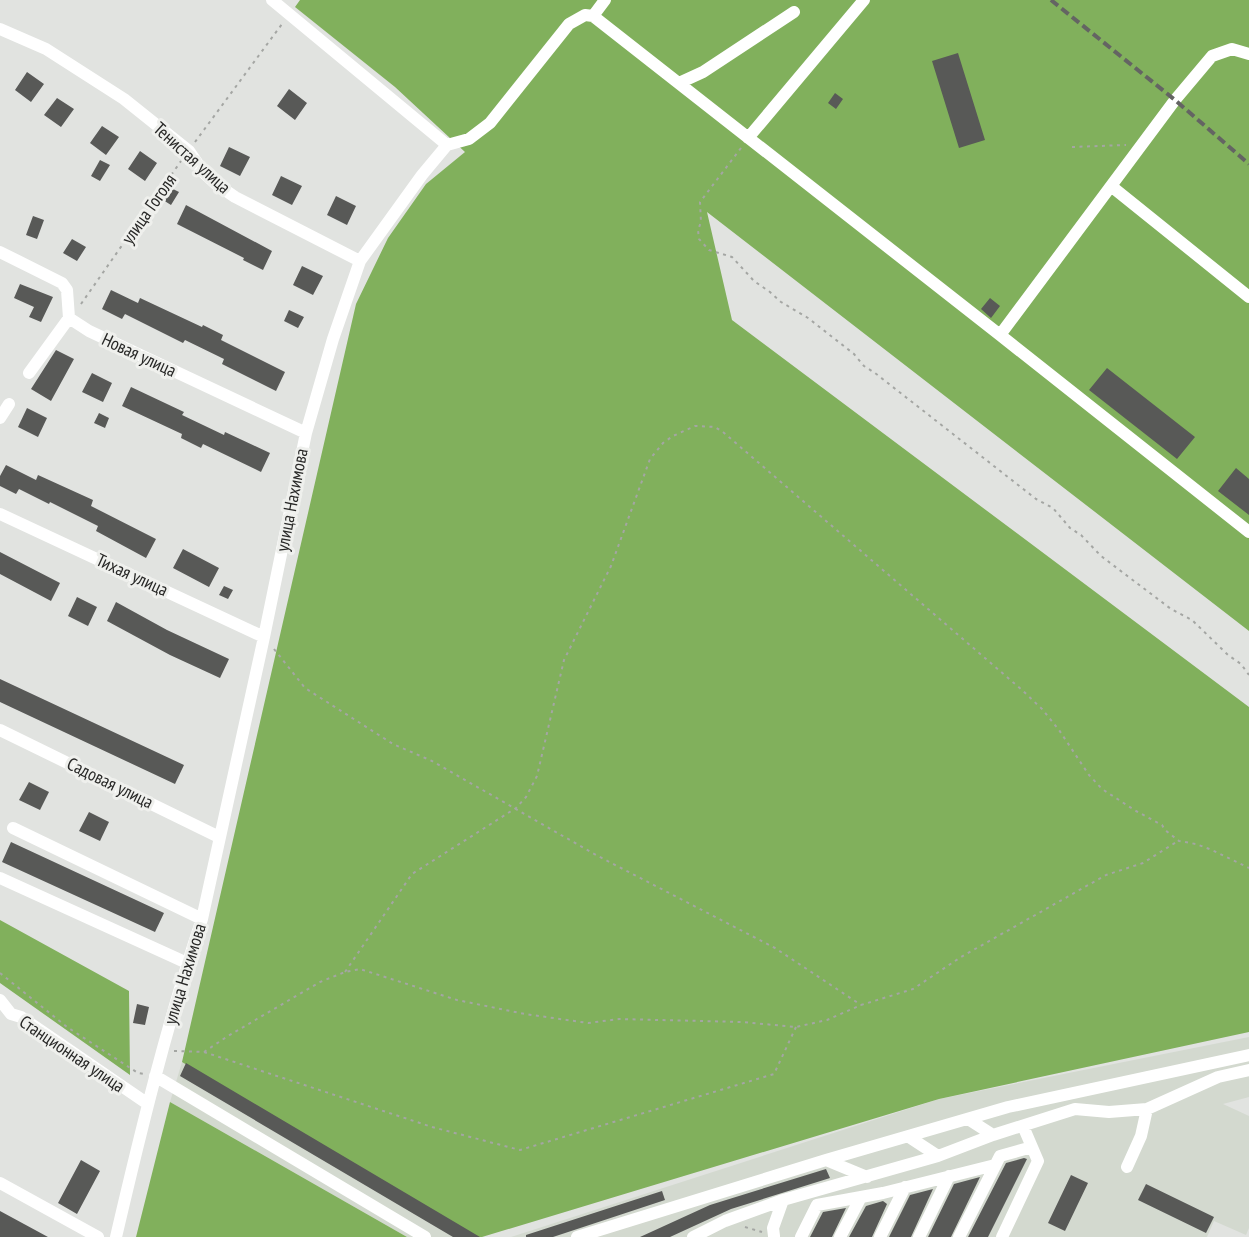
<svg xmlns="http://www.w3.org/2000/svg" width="1249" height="1237" viewBox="0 0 1249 1237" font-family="'PT Sans Narrow',sans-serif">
<rect width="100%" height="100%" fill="#e1e3e0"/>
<path fill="#d3d9cf" d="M1249,1037V1097L1223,1104L1249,1116V1228L1246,1235L1214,1221L1207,1237H511L939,1099Z
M182,1062L465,1237H407L170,1102Z"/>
<path fill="#81b05c" d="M300,0H1249V631L707,212L732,320L1249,707V1032L939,1099L482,1237H465L182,1062L356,304L388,238L426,184L465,152L395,87L295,7Z
M0,920L129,991L130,1075L0,983Z
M170,1102L407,1237H136Z"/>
<path fill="#585957" d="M958,53L985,140L959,148L932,61Z
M27,72L44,84L31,102L15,90Z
M289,89L307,103L295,120L277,106Z
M835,93L843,99L836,109L828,103Z
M57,98L74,109L61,127L44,115Z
M102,126L119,137L106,155L90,143Z
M229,147L250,157L240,176L220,166Z
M140,151L157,163L145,181L128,169Z
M100,160L110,165L100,181L91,176Z
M281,176L302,186L292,205L272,195Z
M171,188L179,192L171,205L163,200Z
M336,196L356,206L347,225L327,215Z
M186,205L272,251L263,270L243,260L244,258L177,224Z
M33,216L44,220L37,239L26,235Z
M72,239L86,247L77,261L63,253Z
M302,266L323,276L313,295L293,285Z
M20,284L53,297L41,322L29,317L34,307L14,298Z
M111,290L138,303L140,298L202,327L203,325L223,335L221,340L285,372L276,391L222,364L224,359L185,340L183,343L125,314L122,319L102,309Z
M990,298L1000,306L991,318L981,309Z
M289,310L304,317L298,328L284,321Z
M56,350L74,359L51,401L31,389Z
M1107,368L1195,437L1177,459L1089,390Z
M92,373L112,383L103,402L82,392Z
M131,387L184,412L182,415L224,435L225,432L270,453L261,472L203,444L201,448L181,438L182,434L122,406Z
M27,408L47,418L38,437L18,427Z
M99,413L109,418L105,428L94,423Z
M6,465L36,480L38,475L93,500L91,506L156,539L146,558L96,531L98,526L50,502L49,504L19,489L16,494L0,486V476Z
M1236,468L1249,479V515L1218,491Z
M183,549L219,568L209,587L173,568Z
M0,552L60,583L51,601L0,574Z
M224,586L233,590L228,599L219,595Z
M77,597L97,607L88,626L68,616Z
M116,602L167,630L229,659L220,678L170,655L107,621Z
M0,679L184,765L175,784L0,702Z
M29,782L49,792L40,810L19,800Z
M89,812L109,822L100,841L79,831Z
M11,842L164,913L155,932L2,862Z
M137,1004L149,1007L145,1025L133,1023Z
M186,1063L480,1237H453L180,1076Z
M1024,1158L1027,1159L988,1237H968L1006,1163Z
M81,1160L100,1171L77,1214L58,1203Z
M826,1169L830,1178L731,1209L670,1237H640L710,1205Z
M1071,1175L1088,1183L1065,1231L1048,1223Z
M980,1177L951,1237H928L954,1184Z
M1146,1184L1214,1217L1206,1233L1138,1200Z
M933,1189L911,1237H889L910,1195Z
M662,1191L665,1200L553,1237H526V1235Z
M883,1201L887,1204L872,1237H849L866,1206Z
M846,1208L832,1237H810L823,1212Z
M0,1211L48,1237H0Z"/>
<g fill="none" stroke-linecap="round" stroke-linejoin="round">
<path stroke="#a4a6a3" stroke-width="2" stroke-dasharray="3 4.5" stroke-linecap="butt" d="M195,142L282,24
M1072,147L1126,145
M741,148L700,202L701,222L698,230L699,239L709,250L732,257L754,281L770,292L781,302L808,318L854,354L864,366L875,373L1036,499L1053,508L1070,528L1081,535L1101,556L1171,609L1192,620L1228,655L1241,664L1249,675
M81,304L181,161
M274,649L305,688L393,744L432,761L596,855L775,948L861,1005
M345,972L412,874L516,808L526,797L537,776L564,660L611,566L650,459L663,443L673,436L695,426L715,427L723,432L1022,690L1042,709L1059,730L1089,775L1102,789L1136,811L1162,825L1165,830L1179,841L1196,844L1212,850L1249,868
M0,973L67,1027L138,1073L144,1074
M174,1051L204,1052L228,1036L320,982L345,972L360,969L457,1000L525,1014L588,1023L619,1019L742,1022L796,1027L827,1020L861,1005L913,989L961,957L1106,875L1143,863L1178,841
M204,1052L432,1127L520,1150L774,1074L796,1027
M745,1227L762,1232"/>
<path stroke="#fff" stroke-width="12" d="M272,0L447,145
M593,16L605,0
M0,29L46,49L124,99L189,151L204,173L216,184L235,197L360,261
M679,83L703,72L794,12
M748,138L864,0
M447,145L469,139L490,123L569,24L585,15L593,16L1000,335L1175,100L1212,56L1232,49L1249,54
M1111,186L1249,297
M0,252L62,283L67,290L69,318L89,331L306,433
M1000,335L1249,532
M29,373L69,318
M0,418L9,404
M0,514L264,637
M0,730L219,837
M13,828L202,919
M0,878L187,963
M0,1000L11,1014L21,1017L148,1104
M155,1076L425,1237
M968,1119L993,1135
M909,1137L938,1156
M826,1160L867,1177
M1127,1167L1141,1136L1147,1109
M0,1183L98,1237
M774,1236L773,1228L783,1200
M116,1237C141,1130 167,1023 202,919L264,637L306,433L333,339L360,261L422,175L447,145
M577,1237L826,1160L1008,1107L1249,1055
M693,1237L725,1221L783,1200L938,1156L993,1135L1075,1109L1109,1112L1147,1109L1218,1077L1249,1070
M801,1237L817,1205L883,1193L995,1165
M840,1237L861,1197
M880,1237L905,1187
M919,1237L949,1176
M959,1237L1000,1156L1032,1147
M1002,1237L1038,1161L1023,1126"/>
<path stroke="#646463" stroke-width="4" stroke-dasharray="9 4.5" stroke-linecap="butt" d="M1051,0L1175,100L1249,164"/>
</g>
<g text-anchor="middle" stroke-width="6" stroke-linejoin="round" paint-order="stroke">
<g font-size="18" fill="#282827" stroke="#eff0ed">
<text transform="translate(192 158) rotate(42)" y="6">Тенистая улица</text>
<text transform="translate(149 209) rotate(-55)" y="6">улица Гоголя</text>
<text transform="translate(139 355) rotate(25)" y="6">Новая улица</text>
<text transform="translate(292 500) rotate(-79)" y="6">улица Нахимова</text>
<text transform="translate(132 575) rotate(25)" y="6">Тихая улица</text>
<text transform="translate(110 783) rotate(26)" y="6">Садовая улица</text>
<text transform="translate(185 974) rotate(-73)" y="6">улица Нахимова</text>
<text transform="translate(72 1054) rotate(34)" y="6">Станционная улица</text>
</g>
</g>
</svg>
